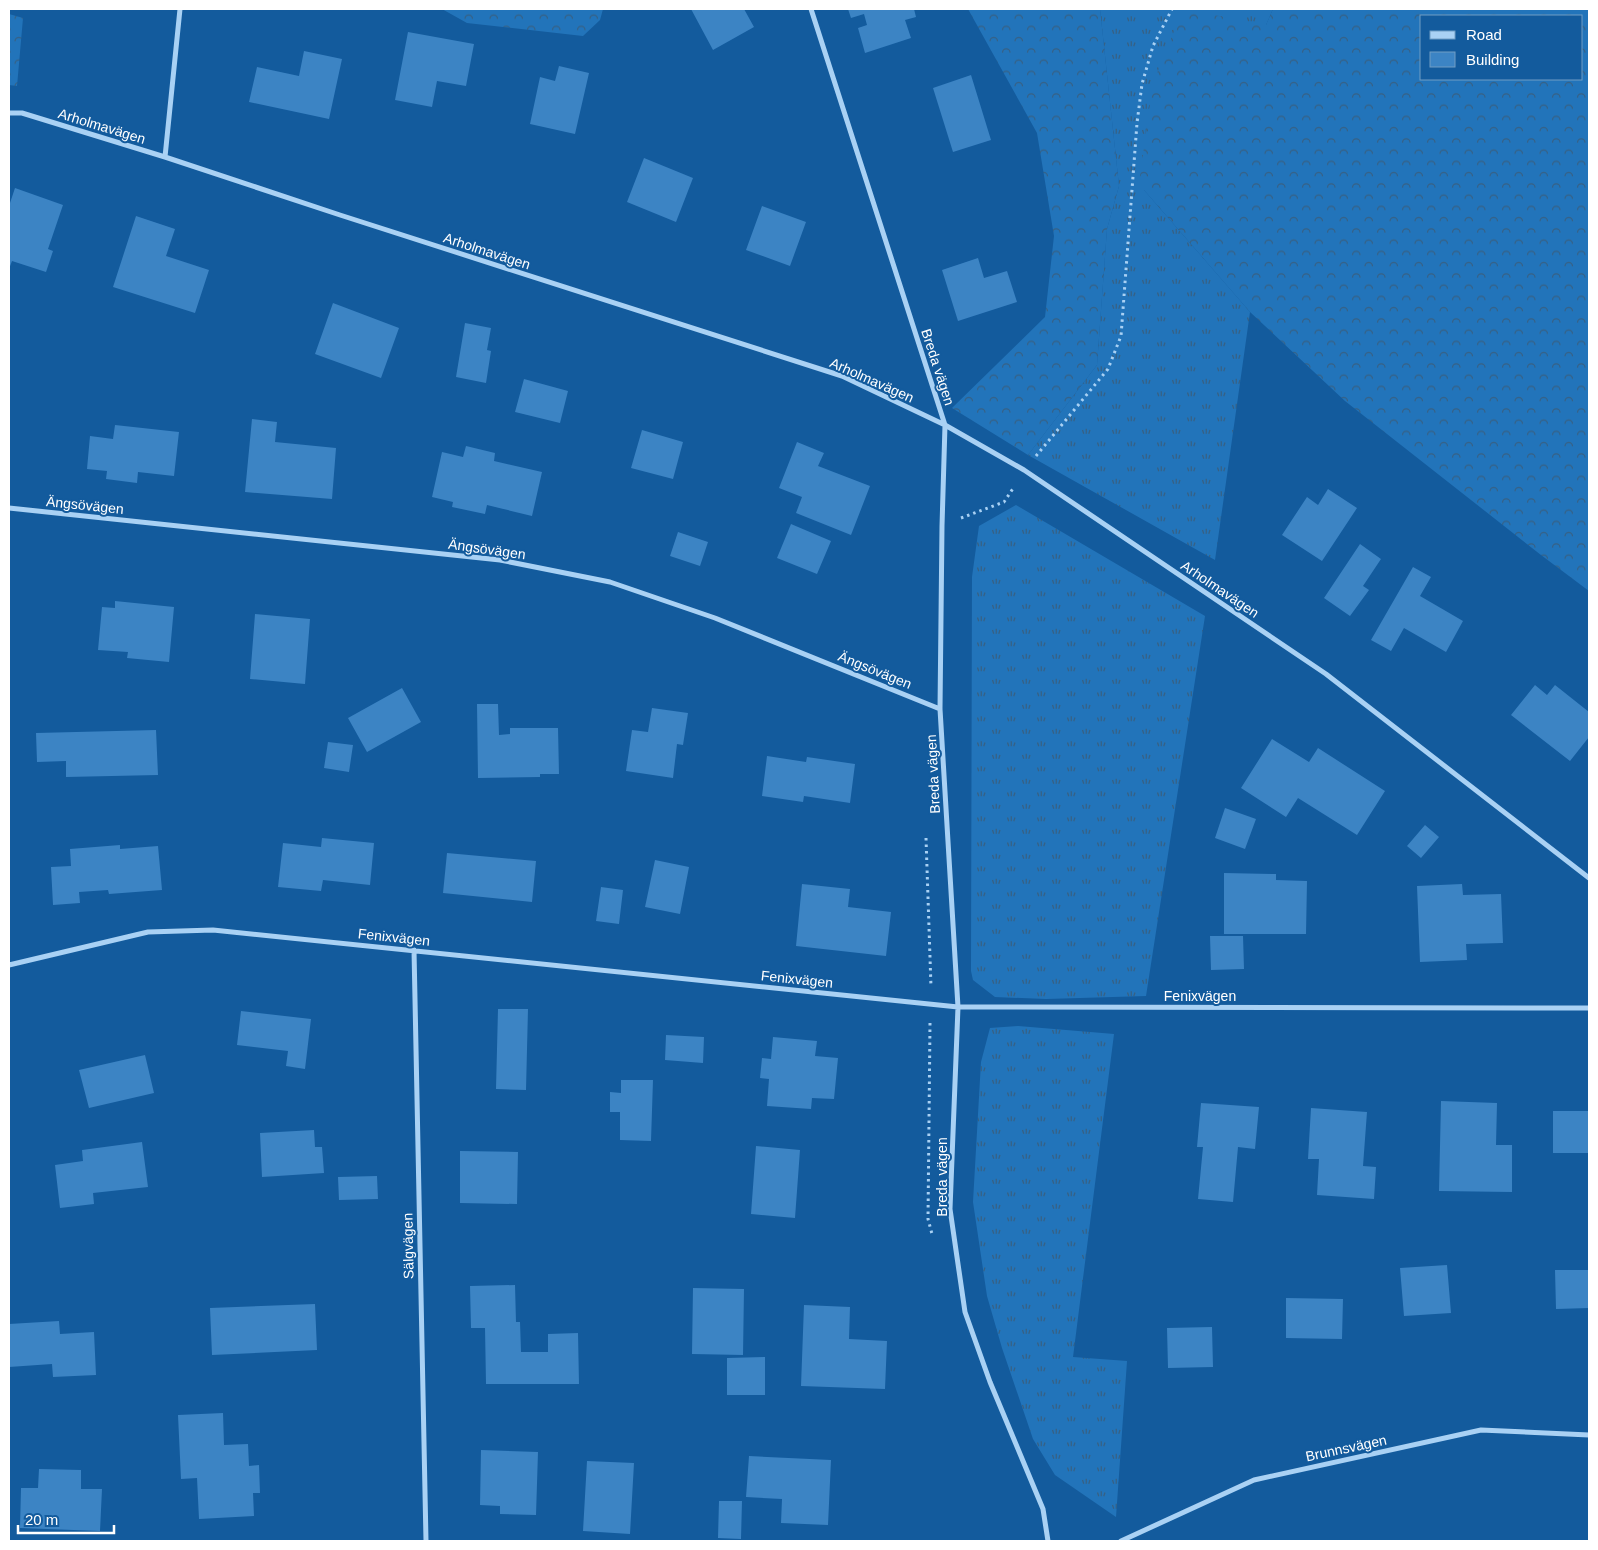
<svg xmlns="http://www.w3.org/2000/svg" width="1598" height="1550" viewBox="0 0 1598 1550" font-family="Arial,sans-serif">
<defs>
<pattern id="grass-tufts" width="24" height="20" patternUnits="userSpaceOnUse" patternTransform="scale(1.25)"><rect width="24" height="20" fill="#2274ba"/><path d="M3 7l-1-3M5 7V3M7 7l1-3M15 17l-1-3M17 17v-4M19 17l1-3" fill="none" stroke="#376083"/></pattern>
<pattern id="forest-crowns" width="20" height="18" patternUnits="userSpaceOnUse" patternTransform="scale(1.25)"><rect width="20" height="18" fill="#2274ba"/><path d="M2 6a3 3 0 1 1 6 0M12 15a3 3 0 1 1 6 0" fill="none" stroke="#376083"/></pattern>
</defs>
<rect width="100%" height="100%" fill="#135b9d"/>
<path fill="url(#grass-tufts)" d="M1100,9H1273L1266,25L1144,190L1250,312L1215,560L1028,455L1097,365L1107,229L1119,186Z
M1016,505L1205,616L1146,996L1046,999L995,997L973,980L971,971L972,577L979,526Z
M1018,1026L1114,1034L1073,1357L1127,1361L1116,1517L1055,1475L1033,1439L1002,1348L987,1296L973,1202L981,1062L990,1028Z"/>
<path fill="url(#forest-crowns)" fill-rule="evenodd" d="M442,9H603L600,20L583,36L467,23Z
M968,9H1100L1119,186L1107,229L1097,365L1028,455L952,408L1045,317L1054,236L1037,133Z
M1183,9L1266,25L1273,9H1589V591L1541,555L1345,401L1250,312L1144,190L1140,176L1153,83ZM1422,16H1582V79H1422Z
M9,14L23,18L17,86L9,85Z"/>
<path fill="#3c84c4" d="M691,9H744L754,27L713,50Z
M848,9H914L916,17L905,20L911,38L865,53L858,28L867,25L864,14L851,18Z
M408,32L474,44L466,86L437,81L432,107L395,100Z
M304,51L342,59L329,119L249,102L257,67L299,76Z
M559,66L589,73L575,134L530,124L540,77L555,81Z
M971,75L991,140L953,152L933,88Z
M644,158L693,178L676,222L627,202Z
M15,188L63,205L48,249L53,251L46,272L12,261L9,269V206Z
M762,206L806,222L790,266L746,250Z
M136,216L175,229L166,256L209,270L195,313L113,287Z
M978,258L984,278L1007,271L1017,302L958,321L942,270Z
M333,303L399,328L381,378L315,354Z
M465,323L491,328L487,350L491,351L486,383L456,377Z
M524,379L568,391L560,423L515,412Z
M252,419L277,422L275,442L336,448L332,499L245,492Z
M115,425L179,432L174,476L138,472L137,483L106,479L107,471L87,469L90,436L113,439Z
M642,430L683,442L673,479L631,468Z
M797,442L824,453L818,466L870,486L851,535L796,513L802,497L779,488Z
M466,446L495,453L494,461L542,472L532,516L487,505L485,514L452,507L453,502L432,497L442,452L463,457Z
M1328,489L1357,508L1322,561L1282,535L1307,497L1318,505Z
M791,524L831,541L817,574L777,558Z
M678,532L708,542L700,566L670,556Z
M1360,544L1381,559L1363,586L1369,590L1350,616L1324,598Z
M1413,567L1431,577L1420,596L1463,621L1446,652L1404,628L1391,651L1371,640Z
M115,601L174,607L169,662L127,658L128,652L98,650L102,607L115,608Z
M255,614L310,619L305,684L250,679Z
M1535,685L1547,695L1555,685L1589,712V737L1570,761L1511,715Z
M402,688L421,722L367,752L348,718Z
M477,704H498L499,735L510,734V728H558L559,774H540V777L478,778Z
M652,708L688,713L683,745L677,744L673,778L626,771L632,730L648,732Z
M156,730L158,775L66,777V761L37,762L36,733Z
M1272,739L1309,762L1318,748L1385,791L1357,835L1298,798L1286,817L1241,788Z
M328,742L353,745L349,772L324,768Z
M767,756L806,762L807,757L855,764L850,803L804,796L803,802L762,796Z
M1225,808L1256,819L1245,849L1215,838Z
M1425,825L1439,837L1421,858L1407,846Z
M322,838L374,843L370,885L323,880L321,891L278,887L283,843L321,847Z
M120,845V849L158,846L162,890L109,894L108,890L79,892L80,903L53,905L51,867L71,866L70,849Z
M447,853L536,861L532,902L443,893Z
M655,860L689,867L680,914L645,907Z
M1224,873L1276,874V880L1307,881L1306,934H1224Z
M802,884L850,889L848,907L891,912L886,956L796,946Z
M1462,884L1463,895L1501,894L1503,943L1466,944L1467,960L1420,962L1417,886Z
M601,887L623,890L619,924L596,921Z
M1210,936H1243L1244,969L1211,970Z
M498,1009H528L526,1090L496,1089Z
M241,1011L311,1019L305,1069L286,1066L288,1051L237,1045Z
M666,1035L704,1037L703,1063L665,1060Z
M773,1037L817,1041L815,1056L838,1058L834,1099L812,1098L811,1109L767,1106L769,1079L760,1078L762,1058L771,1059Z
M145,1055L154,1093L89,1108L79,1070Z
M621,1080H653L651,1141L620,1140V1112H610V1092L621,1093Z
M1441,1101L1497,1103L1496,1145H1512V1192L1439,1191Z
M1201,1103L1259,1107L1255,1149L1238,1147L1233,1202L1198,1199L1203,1147H1197Z
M1311,1108L1367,1112L1363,1166L1376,1167L1374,1199L1317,1195L1319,1159H1308Z
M1553,1111H1589V1153H1553Z
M314,1130L315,1147H322L324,1173L262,1177L260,1133Z
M142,1142L148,1187L93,1193L94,1204L60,1208L55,1165L83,1161L82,1150Z
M756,1146L800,1150L795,1218L751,1214Z
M460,1151L518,1152L517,1204L460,1203Z
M377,1176L378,1199L339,1200L338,1177Z
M1447,1265L1451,1313L1404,1316L1400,1268Z
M1555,1270H1589V1308L1556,1309Z
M515,1285L516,1322H520L521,1352H548V1334L578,1333L579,1384H486L485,1328H471L470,1286Z
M693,1288L744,1289L743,1355L692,1354Z
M1286,1298L1343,1299L1342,1339L1286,1338Z
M315,1304L317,1350L212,1355L210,1308Z
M804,1305L850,1307L849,1339L887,1341L885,1389L801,1386Z
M59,1321L60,1334L94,1332L96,1375L53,1377L52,1364L9,1367V1324Z
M1212,1327L1213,1367L1168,1368L1167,1328Z
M765,1357V1395H727V1358Z
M223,1413L224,1445L248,1444L249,1466L259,1465L260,1493H253L254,1516L199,1519L197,1478L181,1479L178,1415Z
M481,1450L538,1452L536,1515L500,1514V1506L480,1505Z
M749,1456L831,1460L828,1525L781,1523L782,1499L746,1497Z
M587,1461L634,1463L630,1534L583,1531Z
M39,1469L81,1470V1489H102L100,1531L20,1528L21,1488H38Z
M719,1501H742L741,1539L718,1538Z"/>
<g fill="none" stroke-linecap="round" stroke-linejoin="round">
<path stroke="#a9d1f4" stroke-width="3" stroke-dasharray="2.5 4" stroke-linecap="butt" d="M1036,456L1108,369L1121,336L1137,123L1142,84L1153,46L1172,9
M961,518L1004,502L1014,487
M926,838L931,987
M930,1023L928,1219L932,1234"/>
<path stroke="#a9d1f4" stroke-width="5" d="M811,9L945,425L942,526L940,709L958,1007L950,1209L965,1312L990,1382L1043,1509L1048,1541
M9,113H22L165,157L340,215L842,376L945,425L1024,470L1326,674L1589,878
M165,157L180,9
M9,508L500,560L610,582L715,618L940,709
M414,950L426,1541
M9,965L148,932L213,930L958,1007L1589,1008
M1121,1541L1254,1480L1481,1430L1589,1435"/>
</g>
<g text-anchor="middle" stroke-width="4" stroke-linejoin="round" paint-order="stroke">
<g font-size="14" fill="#fff" stroke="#135b9d">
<text transform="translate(102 126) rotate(17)" y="5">Arholmavägen</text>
<text transform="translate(487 251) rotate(18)" y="5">Arholmavägen</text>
<text transform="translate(938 367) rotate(72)" y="5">Breda vägen</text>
<text transform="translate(872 380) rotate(24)" y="5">Arholmavägen</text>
<text transform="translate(85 505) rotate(6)" y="5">Ängsövägen</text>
<text transform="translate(487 549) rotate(8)" y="5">Ängsövägen</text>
<text transform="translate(1220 589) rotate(34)" y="5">Arholmavägen</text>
<text transform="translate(875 670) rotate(22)" y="5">Ängsövägen</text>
<text transform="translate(933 774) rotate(-93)" y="5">Breda vägen</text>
<text transform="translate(394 937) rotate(6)" y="5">Fenixvägen</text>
<text transform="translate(797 979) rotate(6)" y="5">Fenixvägen</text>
<text x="1200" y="1001">Fenixvägen</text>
<text transform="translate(942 1177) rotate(-90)" y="5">Breda vägen</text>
<text transform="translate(408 1246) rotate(-91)" y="5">Sälgvägen</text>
<text transform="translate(1346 1448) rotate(-12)" y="5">Brunnsvägen</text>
</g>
</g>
<rect width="1598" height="1550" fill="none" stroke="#ffffff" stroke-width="20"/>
<rect x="1420" y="15" width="162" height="65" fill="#135b9d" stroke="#719dc4"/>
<rect x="1430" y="31" width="25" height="8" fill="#a9d1f4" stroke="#719dc4"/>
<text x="1466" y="40" font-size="15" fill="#ffffff">Road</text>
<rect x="1430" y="52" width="25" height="15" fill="#3c84c4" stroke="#719dc4"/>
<text x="1466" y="65" font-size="15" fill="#ffffff">Building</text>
<path d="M18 1525v8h96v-8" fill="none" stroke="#ffffff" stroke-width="2.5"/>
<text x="25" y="1525" font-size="15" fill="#ffffff" stroke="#135b9d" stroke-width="4" paint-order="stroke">20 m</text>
</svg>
